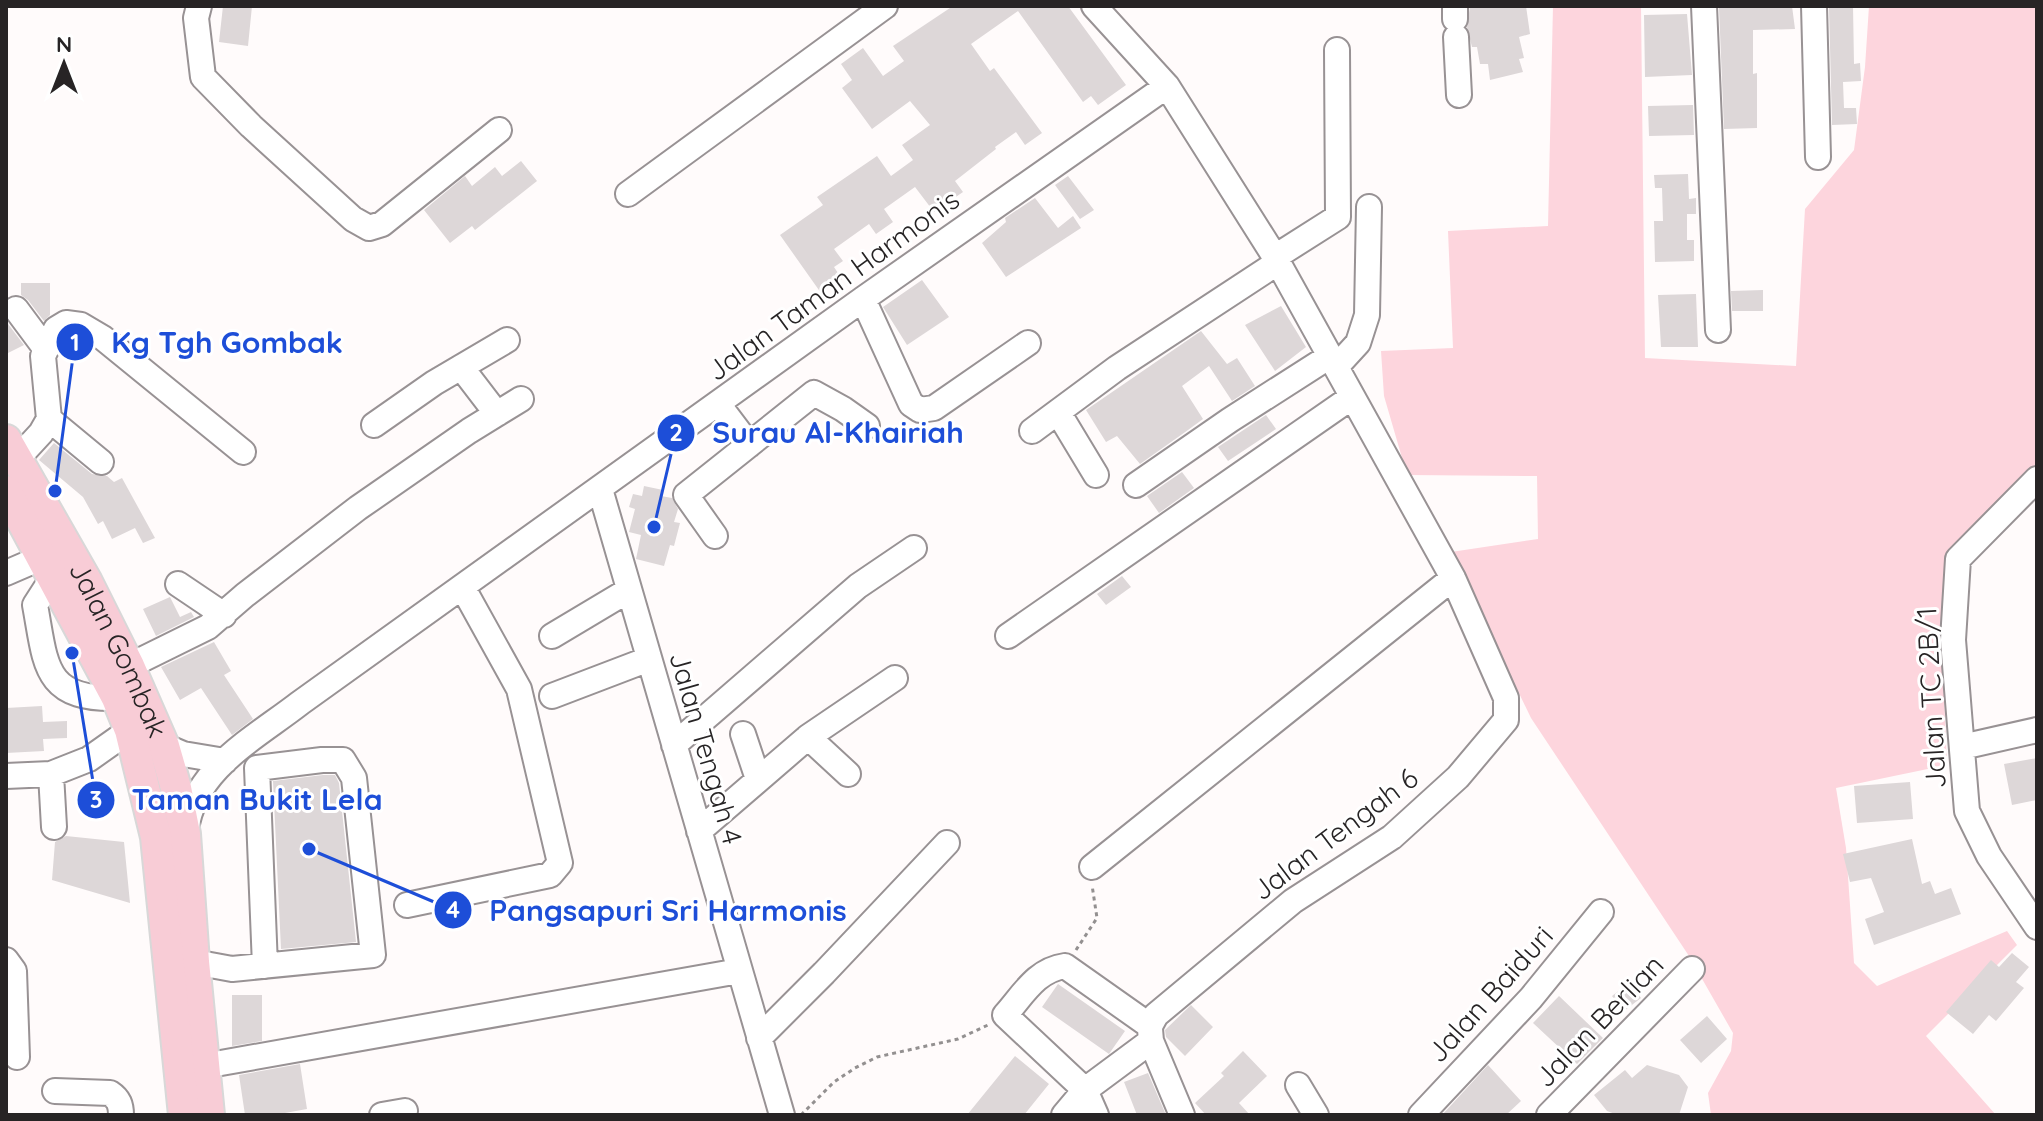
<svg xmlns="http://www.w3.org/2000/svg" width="2043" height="1121" viewBox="0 0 2043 1121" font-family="Quicksand,sans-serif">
<rect width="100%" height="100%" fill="#fffbfb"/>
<path fill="#fdd5dd" d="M1553,6H1641L1645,358L1796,366L1805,209L1854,150L1865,67L1869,6H2037V463L1947,558L1942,647L1947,765L1836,788L1846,848L1854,963L1877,986L2007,931L2017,945L1926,1036L1996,1115H1711L1708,1093L1731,1051L1733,1033L1689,956L1531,718L1451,552L1538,539L1537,476L1407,475L1384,396L1381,351L1453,348L1448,231L1548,226Z"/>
<path fill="#ddd7d8" d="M223,6H252L248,46L219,42Z
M953,6H1068L1126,85L1098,105L1091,96L1083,102L1018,11L971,44L990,71L994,68L1042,133L1025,145L1016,132L995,147L996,149L955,181L963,192L934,212L915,187L884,209L893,222L876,234L869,224L834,249L843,261L834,267L842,279L821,293L780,235L823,205L817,197L877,156L891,176L913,160L902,145L930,125L910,101L872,129L842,88L852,80L841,64L863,48L883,76L904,61L893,46Z
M1470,6H1526L1530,34L1519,37L1524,58L1519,59L1523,72L1490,80L1488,64H1480L1477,47H1472L1467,27Z
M1756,6H1792L1795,29L1753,30V74L1757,73V128L1724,129L1719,8Z
M1853,6L1854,64L1860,63L1861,81L1843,82L1844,108H1856L1857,124L1832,125L1829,8Z
M1687,14L1692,75L1645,77L1644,15Z
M1693,105L1694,135L1649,136L1648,106Z
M521,161L537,181L475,230L472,226L450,243L424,210L465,176L472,186L495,167L502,176Z
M1688,174L1689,199L1696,198V214H1687V240H1694V261L1655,262L1654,221H1663L1662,188H1655L1654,175Z
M1068,176L1094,210L1080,219L1055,185Z
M1035,198L1058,228L1073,216L1081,228L1006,277L982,243L1006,222L1005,218Z
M922,280L949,317L907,345L883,307Z
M21,283H50V315L44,321L28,300L21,295Z
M1763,290V311H1732L1731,291Z
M1696,294L1698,347H1661L1658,295Z
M1281,306L1306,347L1275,371L1245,325Z
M8,324L24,345L6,354V325Z
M1201,331L1227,364L1237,358L1255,386L1232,401L1209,366L1182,386L1203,419L1188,430L1140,464L1117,436L1106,442L1086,410Z
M1266,415L1276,429L1228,461L1218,447Z
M54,443L92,474L107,476L114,482L122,478L155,538L143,543L135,528L112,539L103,521L98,524L83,497L39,460Z
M1182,472L1194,488L1159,513L1147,496Z
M644,486L663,490L661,496L672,498L678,509L674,522L680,523L674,546L670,545L664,566L636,559L641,535L629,532L635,509L629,507L633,494L642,496Z
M1122,576L1131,587L1106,605L1097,594Z
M170,597L180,617L191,612L194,617L156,636L143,609Z
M214,642L231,671L224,675L253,719L232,735L201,688L180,700L161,667Z
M42,706L43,722L67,721V738L43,739L44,751L6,753V708Z
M2037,758V800L2012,805L2004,764Z
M323,775H335L339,783L356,942L281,949L273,781Z
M1910,782L1913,819L1857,823L1854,786Z
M66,836L124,842L130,903L52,880L55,842Z
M1912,839L1922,884L1930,881L1935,894L1951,888L1961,914L1874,945L1865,919L1884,912L1871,878L1850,882L1843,854Z
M2012,953L2029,967L2016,982L2024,988L1996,1021L1989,1015L1973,1034L1946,1012L1991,960L1999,967Z
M1629,983L1641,998L1624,1011L1612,996Z
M1058,984L1125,1031L1109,1054L1042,1007Z
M232,995H262V1041L232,1046Z
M1559,996L1603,1038L1577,1064L1533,1023Z
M1191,1005L1213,1027L1185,1056L1166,1037L1165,1030Z
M1707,1016L1727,1039L1701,1063L1680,1040Z
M1243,1051L1267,1076L1239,1103L1250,1115H1206L1195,1103L1224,1076L1221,1073Z
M1015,1056L1049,1084L1024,1115H967Z
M300,1064L307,1109L285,1113V1115H245L239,1075Z
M1488,1065L1521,1101L1506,1115H1442Z
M1647,1065L1679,1075L1688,1087L1679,1115H1618L1607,1111L1594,1095L1625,1070L1632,1078Z
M1148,1073L1166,1115H1137L1124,1082Z"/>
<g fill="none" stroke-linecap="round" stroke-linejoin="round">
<defs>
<path id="minor" d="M199,6L196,18L203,77L251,126L353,219L369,228L382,224L499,130
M1094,6L1167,86L1275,257L1453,578L1506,698V720L1458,777L1392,837L1293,901L1156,1015L1150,1026
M1455,6V19
M1704,6L1718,330
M1814,6L1818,157
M1456,37L1459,95
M628,194L885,6
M1275,257L1338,217L1337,50
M863,299L911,404L920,410L934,408L1028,343
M16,309L45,348
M461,367L497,414
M1336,367L1358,343L1367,315L1369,207
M718,404L749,445
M1058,412L1096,475
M49,419L101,462
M374,425L434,383L507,340
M1032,431L1117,368L1277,263
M17,459L41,433L49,419L43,356L56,329L66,323L81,325L103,338L243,452
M2037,479L1958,559L1953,640L1967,811L1989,856L2037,927
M1136,485L1230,420L1330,356
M600,489L782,1115
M715,536L686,495L814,393L843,409L867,426
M6,573L43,557
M53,577L35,605C46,664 43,700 117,698
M178,584L224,615
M552,636L629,590
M1008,636L1352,397
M129,666L208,627L245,595L358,508L469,431L521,399
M552,696L649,659
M743,734L758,779
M808,737L895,678
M674,745L858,586L914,548
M164,746L183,754L225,761
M1962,747L2037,730
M51,774L54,827
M6,776L51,774L89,759L130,730
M186,830C194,769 255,738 300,703L863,299L1167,86
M699,831L808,737L848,774
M1092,867L1453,578
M407,905L550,875L560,863L519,689L463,588
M6,960L14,971L17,1057
M194,962L232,969L373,955L354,778L343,760H322L257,768L265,966
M1150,1029L1151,1041L1182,1115
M759,1038L824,973L947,843
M204,1066L739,971
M1298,1085L1316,1115
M55,1091L110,1093C119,1099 121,1105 121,1115
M382,1115L405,1111
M1064,1115L1085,1090L1151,1041
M1096,1115L1085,1090L1005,1015C1023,995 1036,970 1065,966L1150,1026
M1421,1115L1531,998L1601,912
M1549,1115L1692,969"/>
<g id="major">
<path id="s1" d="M6,440L87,582L129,666L164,746L176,788L185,834L194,962L209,1115"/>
<path d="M6,491L117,698L130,730L156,837L184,1115"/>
</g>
</defs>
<use href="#minor" stroke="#989294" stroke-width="28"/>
<use href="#major" stroke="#d8d8d8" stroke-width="34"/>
<path stroke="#939090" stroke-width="3" stroke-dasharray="4 4" stroke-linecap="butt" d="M1076,950L1097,918L1092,885
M801,1115L834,1082L855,1068L877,1057L958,1039L988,1025"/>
<use href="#minor" stroke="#fff" stroke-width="24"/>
<use href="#major" stroke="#f8ccd6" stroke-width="30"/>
</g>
<g text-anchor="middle" stroke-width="6" stroke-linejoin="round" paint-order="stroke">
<g font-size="28" fill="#272425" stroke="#fff">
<text transform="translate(833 285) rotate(-36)" y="10">Jalan Taman Harmonis</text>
<text dy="10" stroke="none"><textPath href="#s1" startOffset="238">Jalan Gombak</textPath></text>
<text transform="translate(1931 698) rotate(-93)" y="10">Jalan TC 2B/1</text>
<text transform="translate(706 748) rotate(74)" y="10">Jalan Tengah 4</text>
<text transform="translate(1335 834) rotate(-37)" y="10">Jalan Tengah 6</text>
<text transform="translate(1490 994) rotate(-48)" y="10">Jalan Baiduri</text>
<text transform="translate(1599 1021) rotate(-46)" y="10">Jalan Berlian</text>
</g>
</g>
<path fill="none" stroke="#1d4ed8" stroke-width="3" d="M55 491L75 342M654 527L676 433M72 653L96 800M309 849L453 910"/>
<g fill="#1d4ed8" stroke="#fff" stroke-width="3">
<circle cx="55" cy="491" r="8"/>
<circle cx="654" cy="527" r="8"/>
<circle cx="72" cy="653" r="8"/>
<circle cx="309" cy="849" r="8"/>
<circle cx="75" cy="342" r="20"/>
<circle cx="676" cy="433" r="20"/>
<circle cx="96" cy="800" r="20"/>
<circle cx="453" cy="910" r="20"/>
</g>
<g font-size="24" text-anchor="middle" font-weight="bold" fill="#fff">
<text x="75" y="351">1</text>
<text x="676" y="441">2</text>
<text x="96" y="808">3</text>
<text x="453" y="918">4</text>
</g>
<g font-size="30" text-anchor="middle" font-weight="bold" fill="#1d4ed8" stroke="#fff" stroke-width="6" stroke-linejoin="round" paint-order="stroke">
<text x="227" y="353">Kg Tgh Gombak</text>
<text x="838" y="443">Surau Al-Khairiah</text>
<text x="257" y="810">Taman Bukit Lela</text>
<text x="668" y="921">Pangsapuri Sri Harmonis</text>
</g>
<rect width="2043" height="1121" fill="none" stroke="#272425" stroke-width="16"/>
<g transform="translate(64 64)" stroke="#ffffff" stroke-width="6" paint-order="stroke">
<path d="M0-6L14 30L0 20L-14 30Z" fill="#272425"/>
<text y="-12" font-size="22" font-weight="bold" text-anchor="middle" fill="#272425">N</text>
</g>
</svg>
